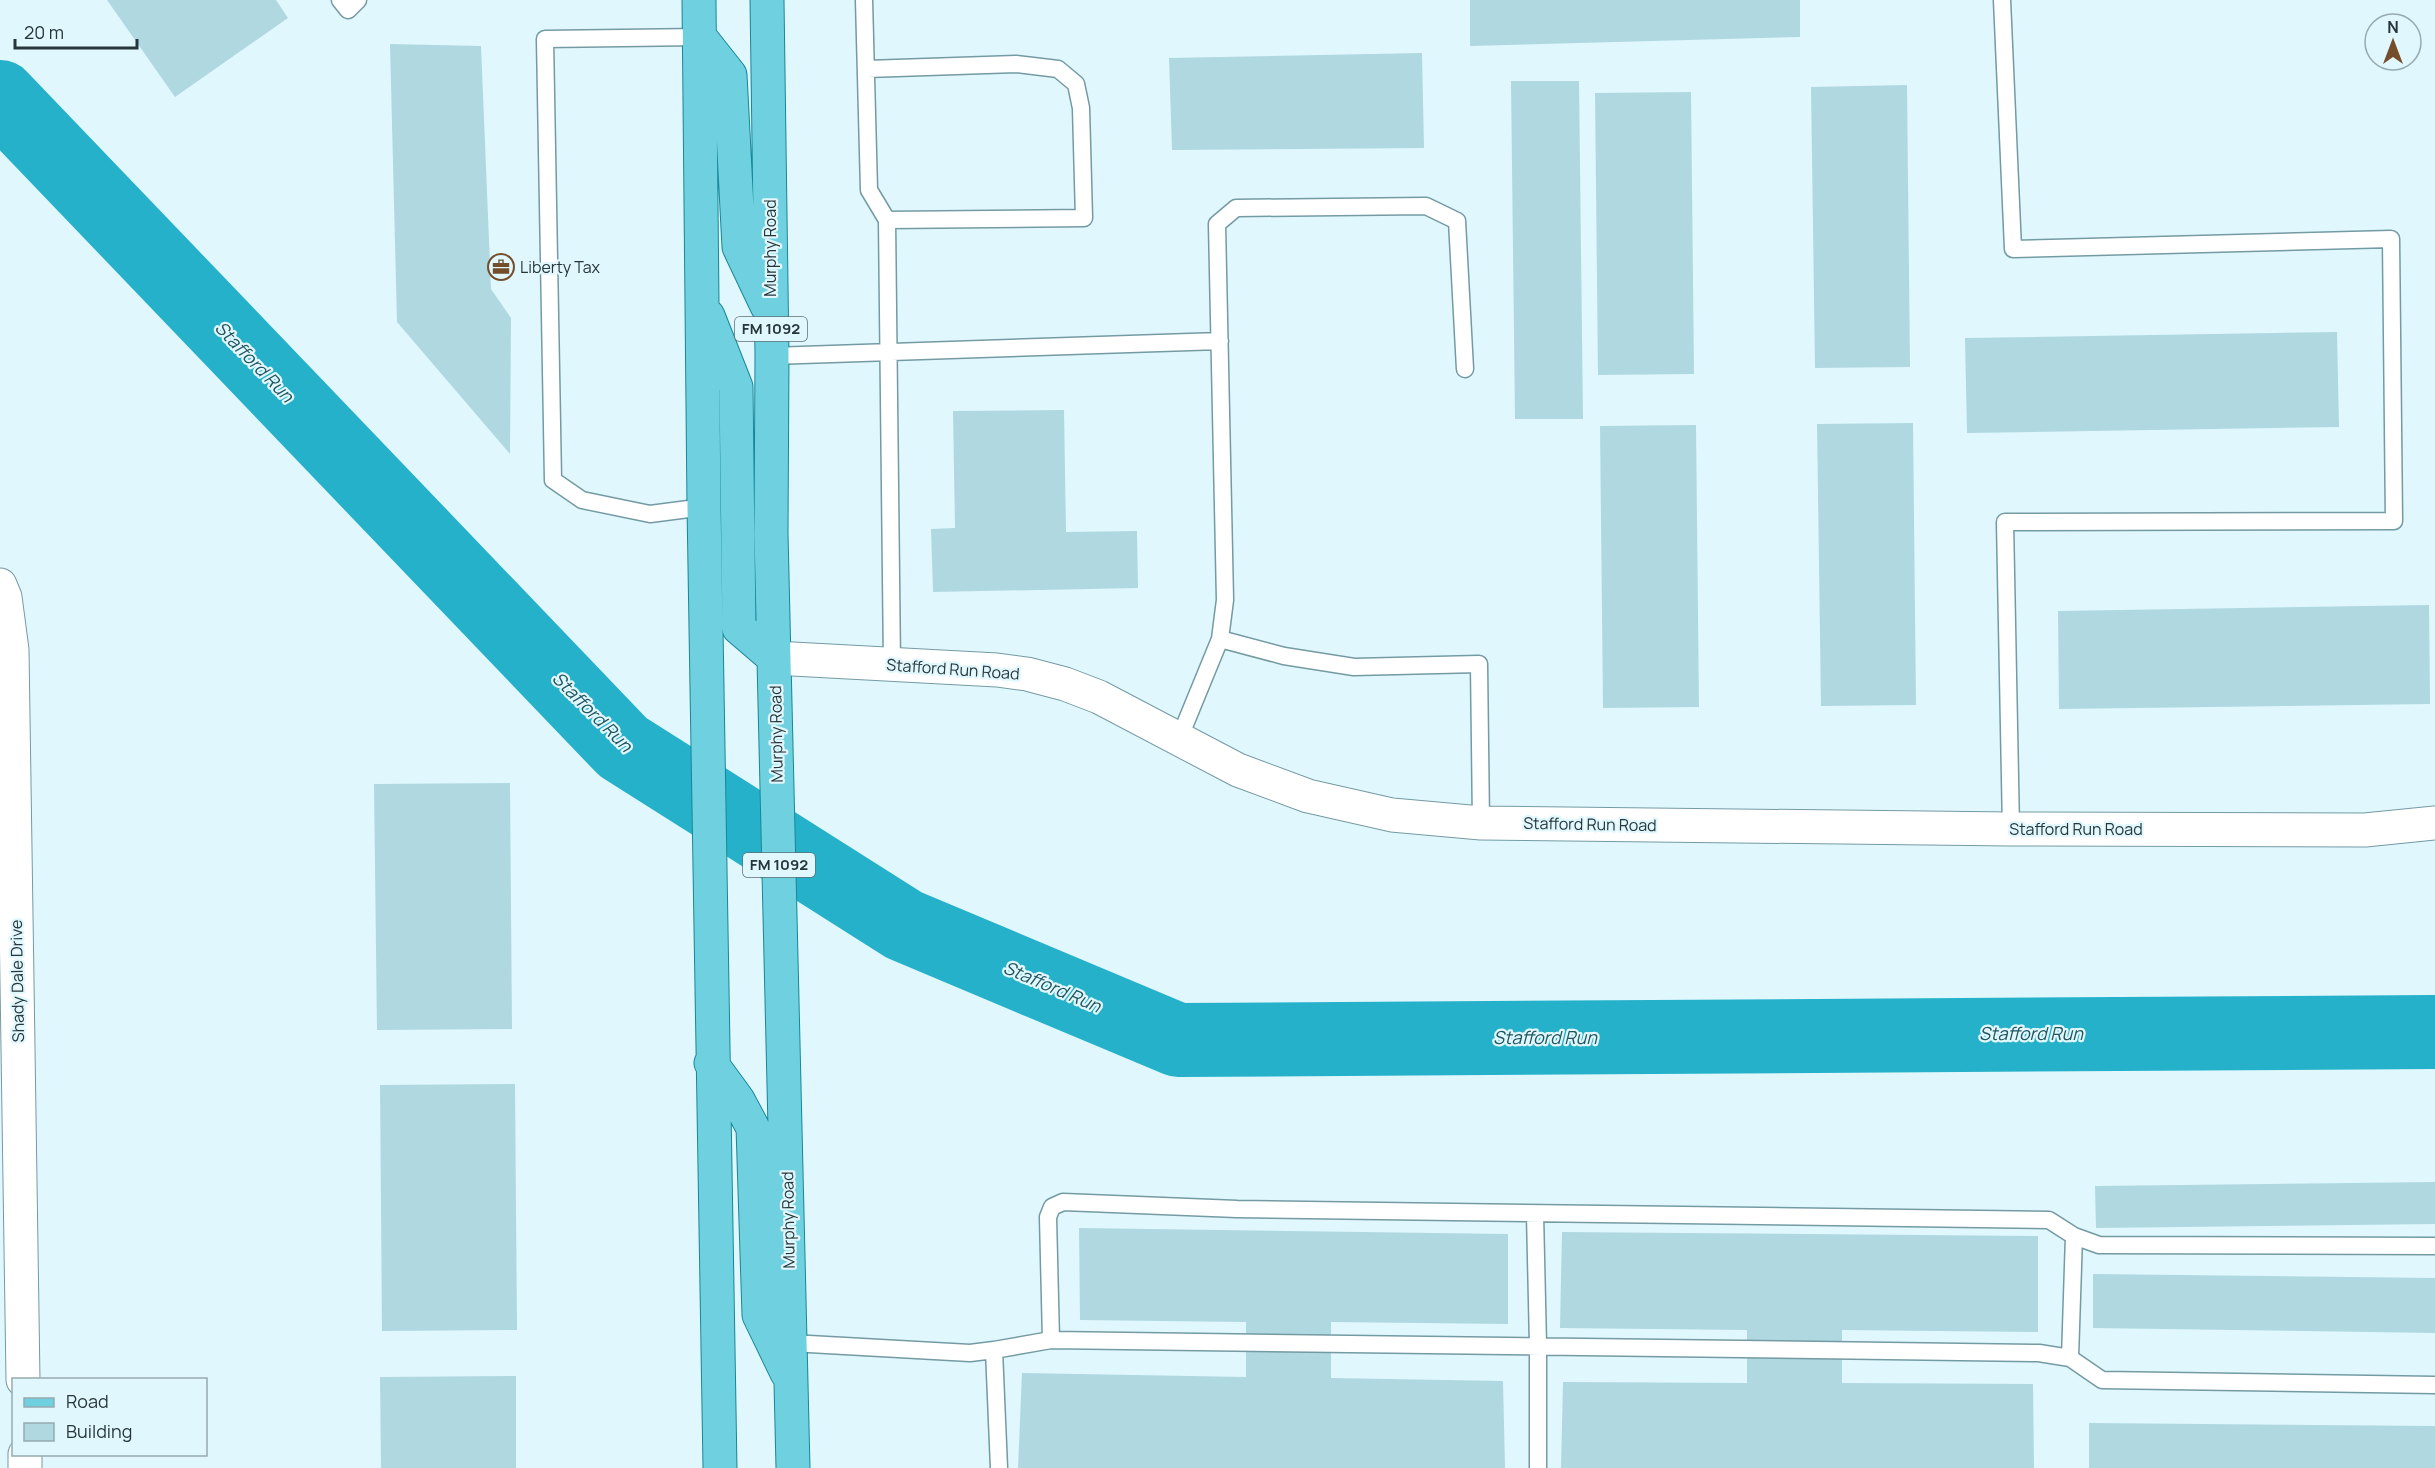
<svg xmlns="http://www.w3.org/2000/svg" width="2435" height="1468" viewBox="0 0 2435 1468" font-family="Manrope,sans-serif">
<rect width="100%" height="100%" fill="#e0f7fd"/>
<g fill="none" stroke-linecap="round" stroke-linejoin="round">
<path stroke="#25b1ca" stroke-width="74" d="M0,97L623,747L904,925L1178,1040L2435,1032"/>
</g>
<path fill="#b0d8e1" d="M107,0H276L288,18L175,97Z
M1470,0H1800V37L1470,46Z
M390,44L481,46L491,289L511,318L510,454L397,322Z
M1422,53L1424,148L1172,150L1169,58Z
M1511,81H1579L1583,419H1515Z
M1907,85L1910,367L1815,368L1811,87Z
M1691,92L1694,374L1598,375L1595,93Z
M2337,332L2339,427L1967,433L1965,338Z
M1064,410L1066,532L1137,531L1138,588L933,592L931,529L955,528L953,411Z
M1913,423L1916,705L1821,706L1817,424Z
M1696,425L1699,707L1603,708L1600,426Z
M2429,605L2430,704L2059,709L2058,611Z
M510,783L512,1029L377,1030L374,784Z
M515,1084L517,1330L382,1331L380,1085Z
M2435,1182V1224L2096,1228L2095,1186Z
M1079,1228L1508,1234V1324L1331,1322V1378L1503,1381L1505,1468H1018L1022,1373L1246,1377V1322L1080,1320Z
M1562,1232L2038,1236V1332L1842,1330V1383L2033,1384L2034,1468H1561L1563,1382L1747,1383V1330L1560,1328Z
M2093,1274L2435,1278V1333L2093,1328Z
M516,1376V1468H381L380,1377Z
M2089,1423L2435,1426V1468H2089Z"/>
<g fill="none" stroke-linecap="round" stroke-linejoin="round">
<defs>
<path id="service" d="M340,0L348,10L358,0
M864,0L869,190L887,220L892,665
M2002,0L2013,249L2391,239L2394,521L2005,522L2011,829
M700,37L545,39L553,480L582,500L650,514L704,507
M867,69L1016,64L1058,69L1076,84L1081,108L1084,218L887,220
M772,356L1220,341
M1220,639L1225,600L1217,224L1236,208L1426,206L1457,221L1465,369
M1179,739L1220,639L1284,656L1354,667L1479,664L1481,823
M1535,1214L1538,1345V1468
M1051,1340L1048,1217L1052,1207L1063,1202L1237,1209L2049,1220L2074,1236L2099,1245L2435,1246
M791,1343L970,1353L994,1350L999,1468
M994,1350L1051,1340L2039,1353L2070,1358L2102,1380L2435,1385
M2070,1358L2074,1236"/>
<path id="minor" d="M0,585L5,597L12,650L23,1380
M774,658L997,670L1027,674L1065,684L1099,697L1238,770L1308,796L1392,815L1481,823L2011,829L2365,830L2435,823
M25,1454V1468"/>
<path id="primary" d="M699,0L704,507L720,1468
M767,0L772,356L771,533L793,1468
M700,37L730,75L739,247L767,306
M708,316L736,387L739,628L774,658
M711,1063L738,1100L753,1128L759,1315L787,1373"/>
</defs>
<use href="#service" stroke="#749aa3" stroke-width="19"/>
<use href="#minor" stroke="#749aa3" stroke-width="35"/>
<use href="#primary" stroke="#178799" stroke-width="35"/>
<use href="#service" stroke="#fff" stroke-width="16"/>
<use href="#minor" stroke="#fff" stroke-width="33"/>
<use href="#primary" stroke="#6fd1e0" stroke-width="33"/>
</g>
<defs>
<symbol id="office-ring" viewBox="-11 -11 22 22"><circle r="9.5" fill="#e0f7fd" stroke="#744e2a" stroke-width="1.5"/><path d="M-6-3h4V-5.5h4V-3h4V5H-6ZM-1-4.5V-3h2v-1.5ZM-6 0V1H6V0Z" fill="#744e2a"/></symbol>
</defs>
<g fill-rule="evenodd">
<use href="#office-ring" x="486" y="252" width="30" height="30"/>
</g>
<g text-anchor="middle" stroke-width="4.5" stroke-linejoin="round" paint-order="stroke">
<g fill="#e0f7fd" stroke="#5e7074" stroke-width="1.5">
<rect x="735" y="317" width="72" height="24" rx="4.5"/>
<rect x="743" y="853" width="72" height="24" rx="4.5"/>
</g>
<g font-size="15" font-weight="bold" fill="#26363a">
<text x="771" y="334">FM 1092</text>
<text x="779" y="870">FM 1092</text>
</g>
<g font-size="16" fill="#26363a" stroke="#e0f7fd">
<text transform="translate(770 248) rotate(-90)" y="6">Murphy Road</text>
<text transform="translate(953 669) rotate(4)" y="6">Stafford Run Road</text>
<text transform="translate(776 734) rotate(-91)" y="6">Murphy Road</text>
<text transform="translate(1590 824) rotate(1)" y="6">Stafford Run Road</text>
<text x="2076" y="835">Stafford Run Road</text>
<text transform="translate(17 981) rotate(-91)" y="6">Shady Dale Drive</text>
<text transform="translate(788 1220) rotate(-91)" y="6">Murphy Road</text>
</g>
<g font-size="16" fill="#26363a" stroke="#e0f7fd" text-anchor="start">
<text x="520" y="273">Liberty Tax</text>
</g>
<g font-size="18" font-style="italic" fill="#215661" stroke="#e0f7fd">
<text transform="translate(254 362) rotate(46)" y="6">Stafford Run</text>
<text transform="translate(592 712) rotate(45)" y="6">Stafford Run</text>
<text transform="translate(1052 987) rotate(23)" y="6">Stafford Run</text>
<text x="2031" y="1040">Stafford Run</text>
<text x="1545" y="1044">Stafford Run</text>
</g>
</g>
<rect x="12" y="1378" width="195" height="78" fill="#e0f7fd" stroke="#96aaaf" stroke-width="1.5"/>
<rect x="24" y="1398" width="30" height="9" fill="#6fd1e0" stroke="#96aaaf" stroke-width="1.5"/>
<text x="66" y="1408" font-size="18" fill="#26363a">Road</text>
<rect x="24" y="1423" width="30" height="18" fill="#b0d8e1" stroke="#96aaaf" stroke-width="1.5"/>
<text x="66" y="1438" font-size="18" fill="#26363a">Building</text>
<g transform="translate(2393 42)"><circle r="28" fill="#e0f7fd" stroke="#96aaaf" stroke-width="1.5"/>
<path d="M0-4.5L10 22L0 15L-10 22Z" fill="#744e2a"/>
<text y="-9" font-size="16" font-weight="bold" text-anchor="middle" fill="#26363a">N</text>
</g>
<path d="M15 39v9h122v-9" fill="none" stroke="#26363a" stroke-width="3"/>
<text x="24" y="39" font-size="18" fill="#26363a" stroke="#e0f7fd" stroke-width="4.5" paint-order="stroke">20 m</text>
</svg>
